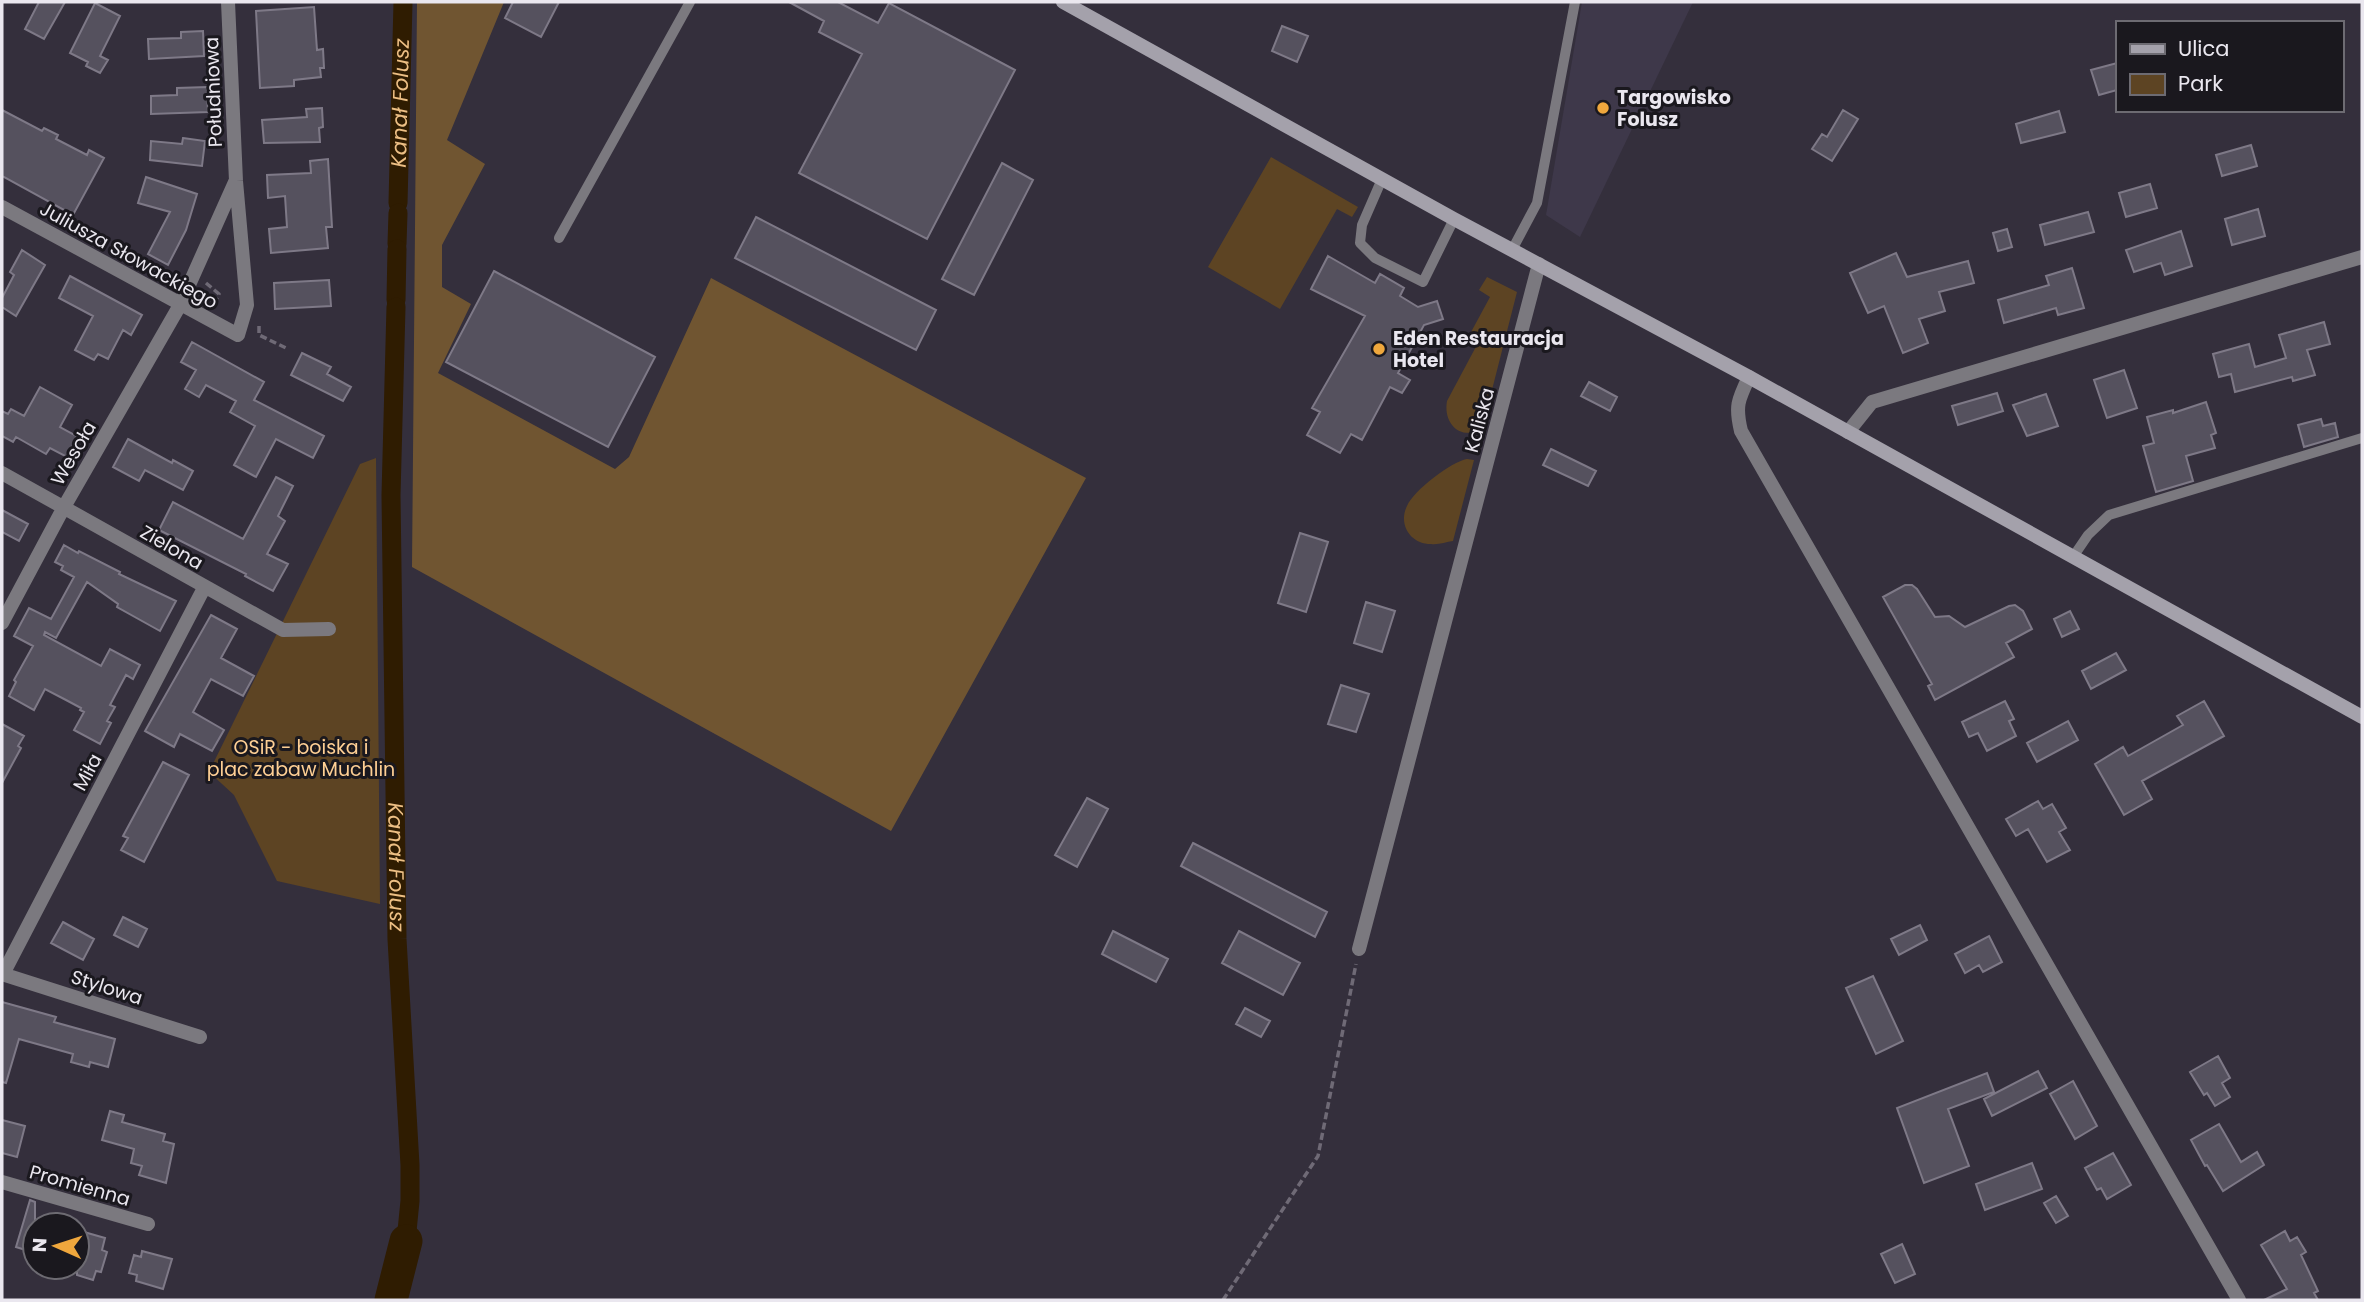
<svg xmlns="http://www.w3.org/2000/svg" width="2364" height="1302" viewBox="0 0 2364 1302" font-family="Poppins,sans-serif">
<rect width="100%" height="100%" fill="#342f3c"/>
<path fill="#3e384a" d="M1582,2H1693L1580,237L1546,215Z"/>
<path fill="#5d4423" d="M1271,157L1358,207L1352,217L1337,209L1280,309L1208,267Z
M1487,277L1517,292L1482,429C1460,441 1443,423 1447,401L1479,341L1470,334L1490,297L1479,290Z
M376,458L380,904L277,881L234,795L209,772L360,464Z
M1467,459L1474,460L1453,541C1446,542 1438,545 1431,544C1410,544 1398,524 1407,506C1414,490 1451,462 1467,459Z"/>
<path fill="#705531" d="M417,2H504L447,140L485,164L442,245V287L471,304L438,373L615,469L629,457L711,278L1086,478L891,831L412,567Z"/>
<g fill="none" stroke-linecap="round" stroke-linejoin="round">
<g stroke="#2f1c01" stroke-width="19">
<path id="s1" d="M398,203L403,2"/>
<path d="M397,244L398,213"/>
<path d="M396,300L397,249"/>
<path id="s2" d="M396,307L391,495L397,939L410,1165V1201L406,1241"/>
</g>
<path stroke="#2f1c01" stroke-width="33" d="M391,1300L406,1241"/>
</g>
<path fill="#55515e" stroke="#7e7987" stroke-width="2" d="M39,2H65L44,39L25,29Z
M513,2H559L541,37L505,18Z
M789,2H838L878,23L889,3L1015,70L927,239L799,173L862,54L819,32L824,21Z
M95,3L120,16L100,56L108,60L100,73L86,66L88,62L70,53Z
M314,7L317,50L323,49L324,68H320L321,77L294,80V86L260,88L256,11Z
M1282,26L1308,36L1297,62L1272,51Z
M203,31L204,56L149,59L148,39L181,38V32Z
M2117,63V90L2099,95L2091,70Z
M207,87L208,112L151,114V96L177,95V88Z
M322,108L323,127L319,128L320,142L264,143L262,120L307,117L306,109Z
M2,110L42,131L44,128L58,135L56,139L87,155L89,150L104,158L73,215L2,176Z
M1843,110L1858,119L1832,161L1812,149L1822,134L1827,137Z
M2059,111L2065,132L2021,143L2016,124Z
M183,138L205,141L202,166L150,160L151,141L182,144Z
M2251,145L2257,166L2222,176L2216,155Z
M328,159L332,227H326L328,248L271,253L269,229L287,227L285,196L268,198L267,175L311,173L310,161Z
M1002,163L1033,180L974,295L942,279Z
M146,177L197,194L186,230L168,265L148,254L170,212L138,203Z
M2150,184L2157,208L2126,217L2119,193Z
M2258,209L2265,236L2232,245L2225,219Z
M2088,212L2094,232L2045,245L2040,225Z
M756,217L936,310L916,350L735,258Z
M2007,229L2012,247L1998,251L1993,233Z
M2181,231L2192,266L2165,275L2161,263L2134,272L2126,250Z
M22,250L45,265L16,316L2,307V298L14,275L10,272Z
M1896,253L1907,277L1968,261L1974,283L1939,292L1945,311L1919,319L1928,343L1903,353L1884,306L1868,313L1850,273Z
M1328,256L1375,283L1380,274L1404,288L1400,296L1418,307L1437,301L1443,319L1424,325L1398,373L1410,380L1402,393L1390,387L1362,440L1351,434L1340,453L1307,435L1320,412L1312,408L1365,316L1311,289Z
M2072,268L2084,308L2058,315L2056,308L2004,323L1998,300L2049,285L2046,276Z
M494,271L655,357L608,447L446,362Z
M70,276L142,315L131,335L123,330L108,359L98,354L94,360L75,350L93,316L59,298Z
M329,280L331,306L275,309L274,283Z
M2324,322L2330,344L2307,350L2315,375L2293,381L2292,377L2235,392L2231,374L2219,377L2213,354L2249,344L2255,367L2286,358L2279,335Z
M192,342L264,382L254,400L324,436L313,458L276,439L256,477L234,465L255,426L230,412L236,401L206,385L199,397L185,389L196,370L181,362Z
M302,353L331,367L327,374L351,387L343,401L291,375Z
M2124,370L2137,408L2107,418L2094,380Z
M1589,382L1617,397L1610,411L1581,396Z
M40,387L72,405L60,427L78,437L67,457L50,448L46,454L16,437L13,442L2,436V411L8,414L11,409L24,416Z
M1997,393L2003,411L1958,425L1952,406Z
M2046,394L2058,426L2027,436L2013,405Z
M2206,402L2216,433L2211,435L2215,448L2186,456L2193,481L2156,492L2143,446L2154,443L2147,417L2173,410V413Z
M2321,419L2323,426L2335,423L2338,437L2304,447L2298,425Z
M128,439L172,463L173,460L193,471L183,490L145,470L139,481L113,467Z
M1551,449L1596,471L1588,486L1543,465Z
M276,477L293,486L278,516L285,521L267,554L288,564L273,591L245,576L246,574L159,530L173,502L243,539Z
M2,510L28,524L19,541L2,532Z
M1300,533L1328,542L1306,612L1278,603Z
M64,545L78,553L79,551L120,572L119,574L176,601L160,631L117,607L118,604L87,582L56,638L45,632L44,635L101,666L110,649L140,665L133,679L126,675L110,705L115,707L107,721L111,723L100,744L74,730L84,712L80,710L81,708L66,700L45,689L34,710L9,696L16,682L14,680L33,646L14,636L29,608L51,619L74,577L61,570L63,566L55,562Z
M1905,585H1912L1917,589L1935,617L1949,616L1965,627L2009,606L2015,605L2023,611L2032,629L2006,643L2014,657L1935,700L1928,686L1932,684L1883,597Z
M1366,602L1395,611L1382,652L1354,643Z
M2070,611L2079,629L2062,637L2054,619Z
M211,615L237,629L221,658L254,676L243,696L211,679L193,712L224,730L212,751L180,734L174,747L145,731Z
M2116,653L2126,670L2091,689L2082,671Z
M1341,685L1369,694L1356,732L1328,724Z
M2005,701L2014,719L2009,721L2016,736L1987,751L1978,733L1969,737L1962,722Z
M2204,701L2224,736L2142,781L2152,799L2124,815L2095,764L2123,747L2128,756L2183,725L2177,716Z
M2068,721L2078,740L2037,762L2027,743Z
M2,724L24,736L18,746L21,748L2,783Z
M163,762L189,775L144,862L121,850L128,838L123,836Z
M1087,798L1108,809L1077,867L1055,855Z
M2038,801L2043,809L2052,804L2066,828L2059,832L2070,850L2047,862L2028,829L2016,836L2006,819Z
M1193,843L1327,912L1315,937L1181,866Z
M123,917L147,929L138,947L114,935Z
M63,922L94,939L83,960L51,943Z
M1920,925L1927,940L1899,955L1891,939Z
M1113,931L1168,959L1156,982L1102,954Z
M1239,931L1300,963L1283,995L1222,963Z
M1989,936L2002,962L1983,972L1979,965L1965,973L1955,954Z
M1873,976L1903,1041L1876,1054L1846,988Z
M2,1002L56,1017L54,1022L115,1039L108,1067L90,1062L89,1067L71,1062L73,1054L19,1039L6,1083L2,1082Z
M1245,1008L1270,1021L1261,1037L1236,1024Z
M2218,1056L2230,1078L2222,1083L2230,1097L2215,1106L2207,1093L2204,1095L2190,1072Z
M2038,1071L2047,1088L1992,1116L1984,1099Z
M1987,1073L1994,1092L1948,1109L1969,1166L1924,1183L1897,1108Z
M2073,1081L2097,1126L2075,1139L2050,1094Z
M110,1111L124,1115L122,1122L165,1134L163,1141L174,1144L166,1183L139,1175L142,1166L131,1163L134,1149L102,1140Z
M2,1120L25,1126L17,1157L2,1153Z
M2219,1124L2241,1162L2257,1152L2264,1165L2223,1191L2207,1165L2205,1166L2191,1140Z
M2113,1153L2131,1185L2107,1199L2101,1188L2097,1190L2085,1168Z
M2032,1163L2042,1189L1985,1210L1976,1184Z
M2056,1196L2068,1216L2056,1223L2044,1203Z
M30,1200L35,1202V1253L16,1247Z
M2285,1231L2290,1241L2297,1237L2306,1252L2301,1255L2318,1291L2314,1293L2318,1300H2264L2287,1289L2261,1245Z
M84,1232L105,1238L102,1250L107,1252L101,1272L96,1271L93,1280L77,1275V1255Z
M1902,1244L1915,1274L1895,1283L1881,1254Z
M142,1251L172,1259L163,1289L136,1281L137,1275L129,1273L134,1255L141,1257Z"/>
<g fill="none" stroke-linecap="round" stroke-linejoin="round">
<path stroke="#6f6a76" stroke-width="3.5" stroke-dasharray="7 3.5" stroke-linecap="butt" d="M206,283L219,294L213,306
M259,326V335L286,348
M1223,1300L1318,1156L1356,964"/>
<path stroke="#7b797f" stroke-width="10" d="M1382,179L1362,225L1360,243L1375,258L1423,282L1454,219
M559,238L690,2
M1512,250L1537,203L1575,2
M2073,557L2088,535L2109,515L2362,438"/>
<path stroke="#7b797f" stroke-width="14" d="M2,207L238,335L247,305L236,181L228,2
M1749,377C1738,400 1735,406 1741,431L2239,1300
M1848,432L1872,402L2362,257
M2,473L283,630L329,629
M2,623L64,507L180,305L235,182
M1359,949L1539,264
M2,974L200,1037
M3,974L204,588
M2,1182L148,1224"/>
<path stroke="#a4a1ab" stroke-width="14" d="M1063,2L1454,219L1749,377L2362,717"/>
</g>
<g fill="#efa73d" stroke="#1a181e" stroke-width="2.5">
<circle cx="1603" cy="108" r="7"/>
<circle cx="1379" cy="349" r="7"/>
</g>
<g text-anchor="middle" stroke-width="6" stroke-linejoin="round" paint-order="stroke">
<g font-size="19" fill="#eae7ef" stroke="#1a181e">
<text transform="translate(213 92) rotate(-92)" y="7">Południowa</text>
<text transform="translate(129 255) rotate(29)" y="7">Juliusza Słowackiego</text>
<text transform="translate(1479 420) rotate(-75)" y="7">Kaliska</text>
<text transform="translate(73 453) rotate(-60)" y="7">Wesoła</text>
<text transform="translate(172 547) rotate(30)" y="7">Zielona</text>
<text transform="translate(87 772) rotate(-62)" y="7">Miła</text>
<text transform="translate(107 987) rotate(18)" y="7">Stylowa</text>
<text transform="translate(80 1185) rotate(16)" y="7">Promienna</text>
</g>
<g font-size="19" font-weight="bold" fill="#eae7ef" stroke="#1a181e" text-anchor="start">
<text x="1617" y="104">Targowisko<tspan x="1617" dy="22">Folusz</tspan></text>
<text x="1393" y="345">Eden Restauracja<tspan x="1393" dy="22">Hotel</tspan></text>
</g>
<g font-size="19" fill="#fecf94" stroke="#1a181e">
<text x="301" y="754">OSiR - boiska i<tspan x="301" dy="22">plac zabaw Muchlin</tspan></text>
</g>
<g font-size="21" font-style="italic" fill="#edbf84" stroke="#1a181e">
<text dy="7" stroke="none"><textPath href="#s1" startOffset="100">Kanał Folusz</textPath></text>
<text dy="7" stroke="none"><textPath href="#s2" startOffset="560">Kanał Folusz</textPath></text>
</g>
</g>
<rect width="2364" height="1302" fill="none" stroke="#eae7ef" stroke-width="7"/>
<rect x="2116" y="21" width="228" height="91" fill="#1a181e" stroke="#6d6b72" stroke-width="2"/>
<rect x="2130" y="44" width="35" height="10" fill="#a4a1ab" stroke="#6d6b72" stroke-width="2"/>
<text x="2178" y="56" font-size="21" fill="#eae7ef">Ulica</text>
<rect x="2130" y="74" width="35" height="21" fill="#5d4423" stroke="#6d6b72" stroke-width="2"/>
<text x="2178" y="91" font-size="21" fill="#eae7ef">Park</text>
<g transform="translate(56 1246) rotate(273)"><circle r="33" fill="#1a181e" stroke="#6d6b72" stroke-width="2"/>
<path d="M0-5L12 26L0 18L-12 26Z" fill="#efa73d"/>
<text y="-10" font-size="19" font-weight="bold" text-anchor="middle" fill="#eae7ef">N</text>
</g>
</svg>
